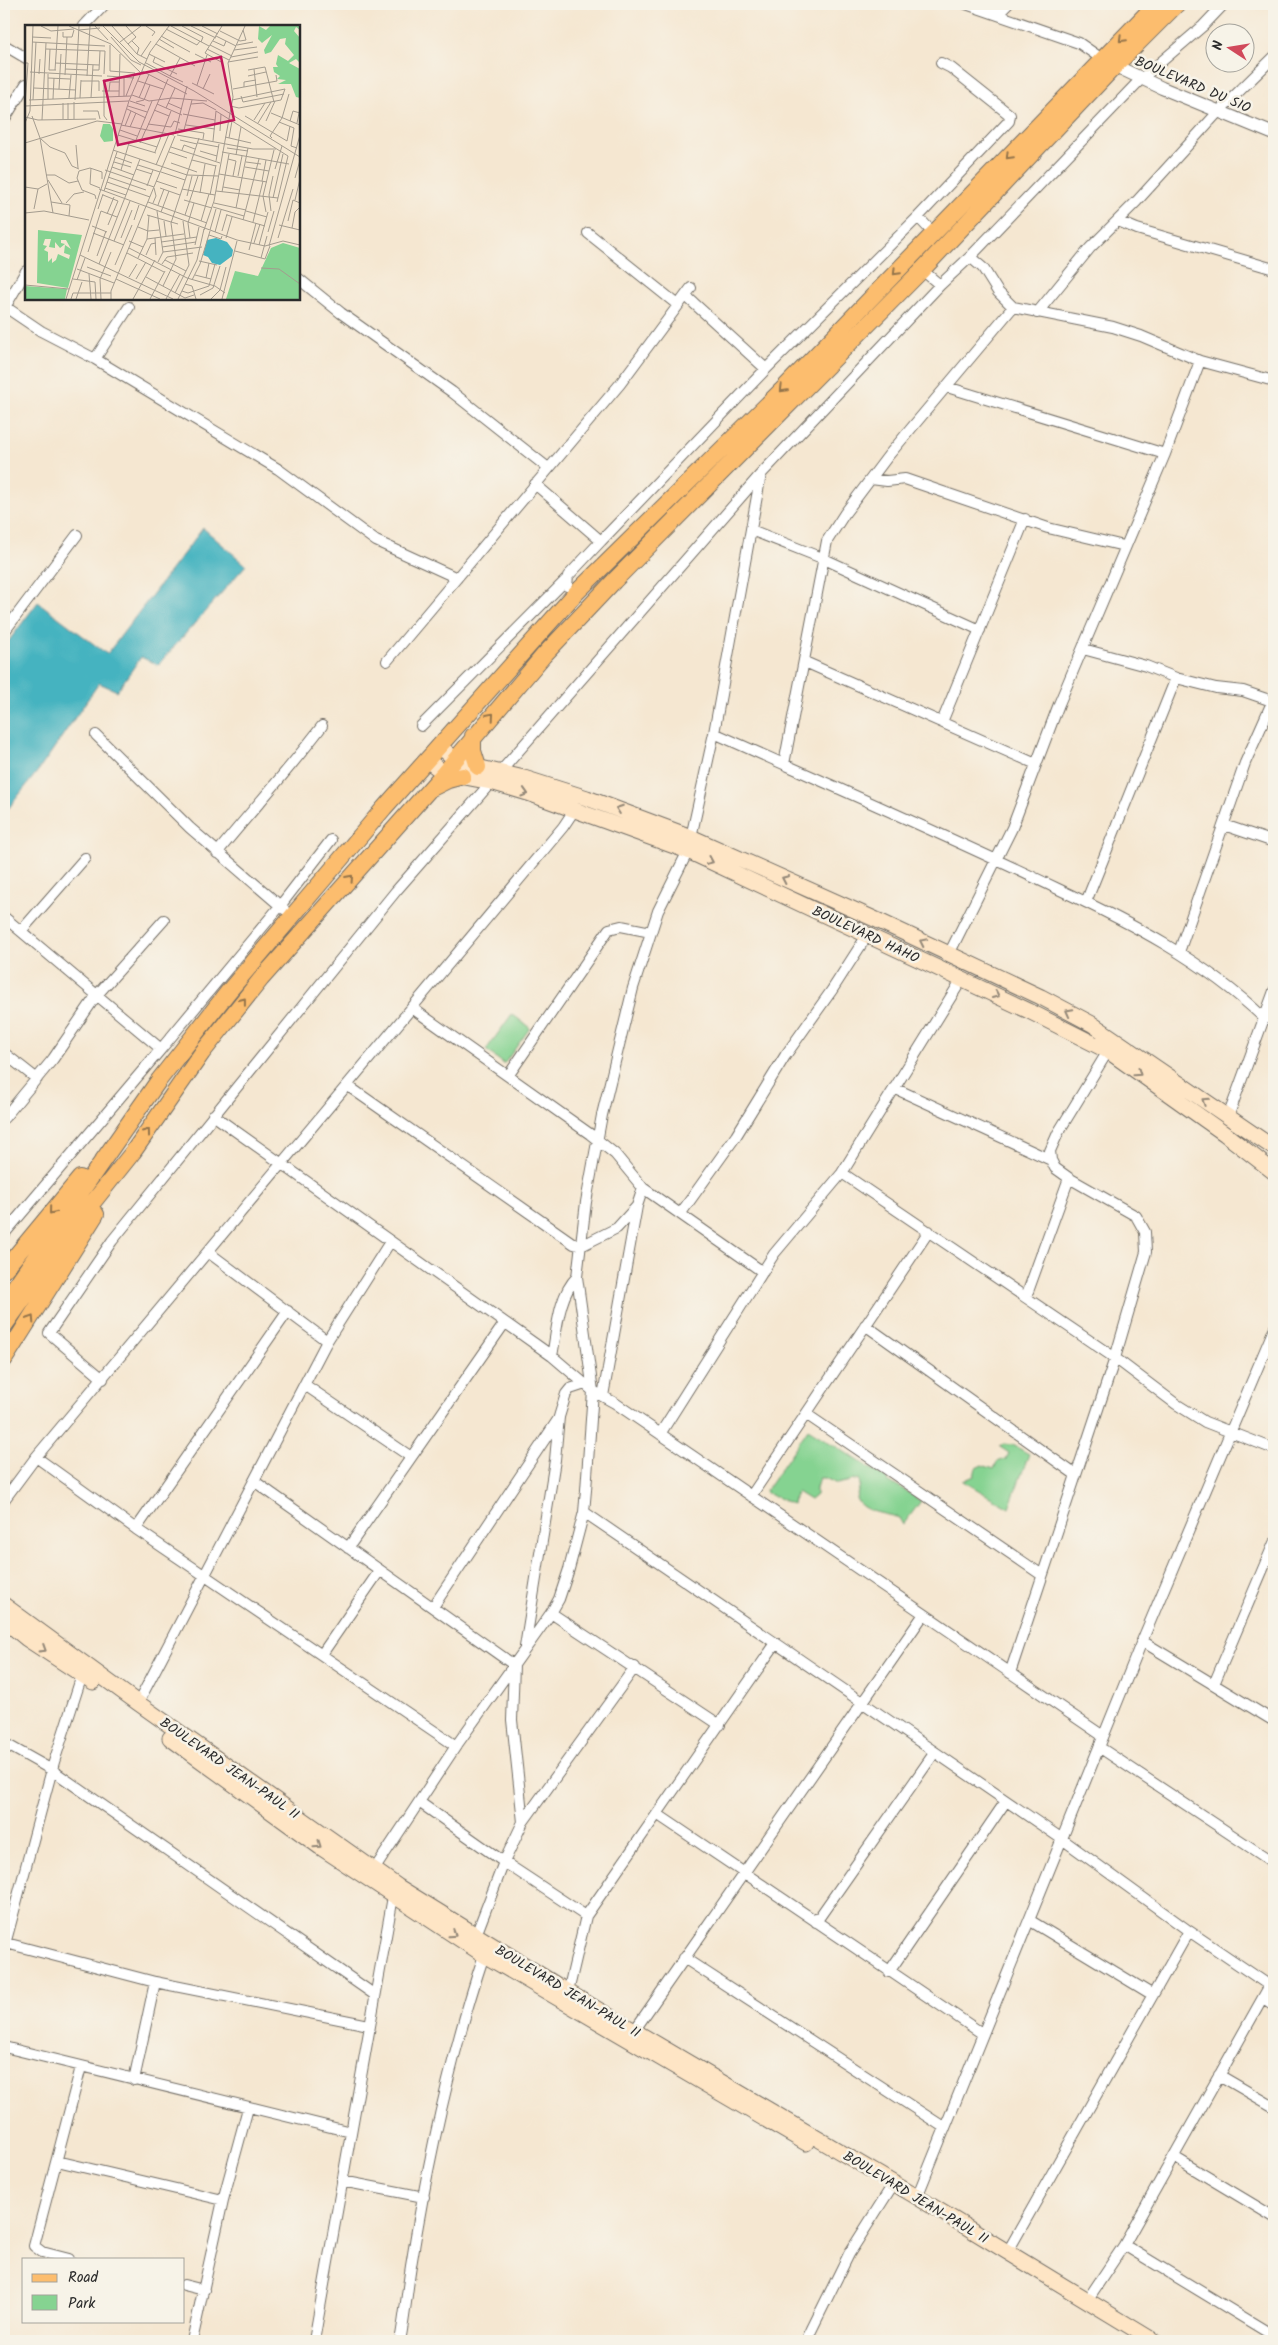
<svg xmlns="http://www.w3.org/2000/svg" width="1278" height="2345" viewBox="0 0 1278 2345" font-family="Kalam,sans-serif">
<rect width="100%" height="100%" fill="#f7f3e8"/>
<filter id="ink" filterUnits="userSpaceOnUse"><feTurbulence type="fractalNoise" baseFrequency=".02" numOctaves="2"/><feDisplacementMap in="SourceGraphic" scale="10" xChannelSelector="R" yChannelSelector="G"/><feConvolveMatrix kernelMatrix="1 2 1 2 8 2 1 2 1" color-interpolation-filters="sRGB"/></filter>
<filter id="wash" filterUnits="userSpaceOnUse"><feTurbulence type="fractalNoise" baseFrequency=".0096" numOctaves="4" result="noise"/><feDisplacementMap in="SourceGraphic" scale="20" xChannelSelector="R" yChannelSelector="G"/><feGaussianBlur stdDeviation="1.12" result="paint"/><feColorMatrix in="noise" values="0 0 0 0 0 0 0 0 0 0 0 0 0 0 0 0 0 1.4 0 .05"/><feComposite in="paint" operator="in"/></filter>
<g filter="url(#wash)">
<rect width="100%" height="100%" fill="#f5e7d1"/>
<path fill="#85d391" stroke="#587f5e" d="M512,1014L530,1028L504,1064L486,1050Z
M808,1429L886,1478L888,1483L898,1486L921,1501L903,1525L899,1518C886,1513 861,1513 856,1498L860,1485L859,1479L837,1484L825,1478H819L816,1488V1495L810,1500L797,1492L792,1504L765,1492Z
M1003,1444L1013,1445L1029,1454L1009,1508L963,1481L974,1476L976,1468L982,1465L994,1469L997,1462L1006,1459L1009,1453L1000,1447Z"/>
<path fill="#45b3c0" stroke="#386f76" d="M203,528L246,565L158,665L141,657L117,691L99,683L41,767L4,814V647L38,602L107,654Z"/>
</g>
<g filter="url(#ink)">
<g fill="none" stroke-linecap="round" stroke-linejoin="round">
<defs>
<path id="minor" d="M966,4L1079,43L1102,59
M998,14L1008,4
M84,26L105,4
M4,45L26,58
M4,120L26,84
M918,217L934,234
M1118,221L1137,229L1274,269
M588,233L678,305
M970,257L1141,79L1203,26L1224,4
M922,270L940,285L970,257L983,268L998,292L1013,307L1113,327L1141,336L1200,361L1274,381
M299,279L341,313L452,392L548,468
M4,306L41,331L95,359L278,469L376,541L457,578
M4,309L26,271
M1037,313L1090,248L1137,201L1219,111L1274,57
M95,359L129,307
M766,369L918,217L1009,121L1010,115L951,68L941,63
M947,387L1165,454
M871,479L887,481L905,479L1048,528L1124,546
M535,484L601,541L568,576L567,586
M751,530L822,558L980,630
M601,541L766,369L686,296
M4,632L77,535
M1083,649L1146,666L1176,678L1216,688L1243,691L1272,701
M387,661L620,384L691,288
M805,662L1036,764
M942,722L1025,519
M421,726L566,580
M714,733C828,784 943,834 1056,888C1131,923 1203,960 1264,1018
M96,735L190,828L284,909
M784,764L827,541L845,513L888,456L1013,307
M1224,825L1274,842
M217,853C252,810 289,770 322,726
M1086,902L1176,678
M4,917L161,1049L280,906L331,840
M21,931L85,858
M1179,952L1245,763L1274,698
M949,954L1012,828L1059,704L1165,454L1200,361
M412,1008L590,1134L615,1154L643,1188L763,1272
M4,1053L37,1079
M508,1076L609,929L621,926L651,932
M348,1086L574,1244L581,1246L617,1228L637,1206
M894,1088L1051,1160
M213,1115L552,1356L593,1391L615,1403L1103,1736
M1228,1117L1274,991
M4,1118L53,1059L96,996L164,920
M842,1173L1115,1358L1176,1404L1205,1422L1274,1449
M681,1213L736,1136L785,1056L832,990L868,934
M4,1234L161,1049
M208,1252L327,1341
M1026,1297L1069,1178
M865,1325L1076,1475
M552,1356C557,1331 558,1296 577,1277
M103,1379L49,1333L112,1241L396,891L760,475
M305,1385L411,1457
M603,1396L637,1206L643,1188
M806,1414L1042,1575
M660,1434L774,1254L842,1173L962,979
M36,1457L136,1529L456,1746
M254,1481L514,1665L512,1720L523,1822
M751,1496L929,1231
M4,1500L36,1457L563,827L575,809
M584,1512L1062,1839L1189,1931L1270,1986
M136,1529L288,1311
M348,1548L504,1324
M433,1607L559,1418
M551,1613L720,1725
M1142,1641L1274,1721
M525,1647L555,1460L559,1417L566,1394L570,1389L585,1384
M322,1654L380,1570
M1010,1673L1115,1358L1146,1252L1145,1232L1136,1216L1069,1178L1055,1168L1051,1160L1050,1151L1058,1133L1108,1051
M1214,1684L1274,1543
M138,1703L327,1341L390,1242
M4,1743L52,1770L375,1995
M1099,1747L1274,1863
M419,1802L504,1862L586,1916
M657,1814L983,2034
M374,1870L456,1746L551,1613L559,1599L569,1569L584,1512L586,1490L593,1391L577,1277L586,1202L602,1115L633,988L658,911L688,851L714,733L761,474L940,285
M1029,1920L1153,1995
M816,1922L935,1752
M476,1935L504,1862L523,1822L635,1667
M6,1943L155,1982L369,2025
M4,1948L54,1762L84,1669
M684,1958L945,2128
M889,1972L1006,1801
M568,1992L586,1916L776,1643
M1263,1999L1274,2006
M634,2031L924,1614
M4,2047L351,2132
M1219,2075L1274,2107
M134,2080L155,1982
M1174,2157L1274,2217
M57,2161L223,2200
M342,2181L424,2197
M917,2197L1142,1641L1274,1329
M1124,2245L1274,2336
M1007,2253L1189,1931
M69,2259L42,2252L34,2246L81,2067
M184,2285L204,2290
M1088,2299L1124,2245L1274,1978
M192,2341L223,2200L248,2108
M314,2341L394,1891
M400,2341C405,2316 407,2291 411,2266C428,2160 450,2057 484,1955
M806,2341L849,2254L894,2183"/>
<path id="tertiary" d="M1107,62L1162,88L1274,134"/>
<path id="secondary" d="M439,746L455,759L468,765L524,778L587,798L691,837L879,921L1041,997L1092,1024L1274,1148
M427,760L444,773L491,782L528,793L688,851L1029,1011L1108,1051L1225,1134L1274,1172
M4,1605L138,1703L397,1886L568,1992L917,2197L1154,2341
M4,1620L27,1639L93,1682
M170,1738L320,1847L484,1955L806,2143"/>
<path id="primary" d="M473,736V751L478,767
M434,787L448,780L463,776
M4,1270L80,1178
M4,1302L159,1080L228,992L384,808L575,594L781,391L1156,4
M4,1326L90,1206L133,1152L202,1053L261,979L444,773L544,655L614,581L922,270L1114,67L1177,4
M4,1360L96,1214"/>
</defs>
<use href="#minor" stroke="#726d65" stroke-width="12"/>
<use href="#tertiary" stroke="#726d65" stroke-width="14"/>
<use href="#secondary" stroke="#726d65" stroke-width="17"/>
<use href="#primary" stroke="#726d65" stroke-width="18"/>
<use href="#minor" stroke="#fff" stroke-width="10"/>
<use href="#tertiary" stroke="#fff" stroke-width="12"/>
<use href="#secondary" stroke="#fee5c5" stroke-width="15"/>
<use href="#primary" stroke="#fcbd6e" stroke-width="16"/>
</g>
<defs><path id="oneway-chevron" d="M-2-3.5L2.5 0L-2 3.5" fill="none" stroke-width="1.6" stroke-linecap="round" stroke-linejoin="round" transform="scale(1.25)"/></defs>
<g stroke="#94744c">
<use href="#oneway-chevron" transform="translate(1122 39) rotate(135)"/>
<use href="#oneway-chevron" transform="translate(1009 156) rotate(134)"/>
<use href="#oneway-chevron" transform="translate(896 272) rotate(134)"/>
<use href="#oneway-chevron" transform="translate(783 389) rotate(134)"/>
<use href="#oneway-chevron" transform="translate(491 716) rotate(-49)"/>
<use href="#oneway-chevron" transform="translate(350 878) rotate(-48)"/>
<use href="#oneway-chevron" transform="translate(243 1001) rotate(-52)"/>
<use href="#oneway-chevron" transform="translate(147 1132) rotate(-54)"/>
<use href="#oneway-chevron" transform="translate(52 1211) rotate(129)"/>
<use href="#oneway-chevron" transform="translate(31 1319) rotate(-57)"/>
</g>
<g stroke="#948878">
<use href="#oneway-chevron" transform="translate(525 793) rotate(17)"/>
<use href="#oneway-chevron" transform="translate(619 809) rotate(-160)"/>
<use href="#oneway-chevron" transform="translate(710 861) rotate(24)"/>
<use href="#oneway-chevron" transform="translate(785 879) rotate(-155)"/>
<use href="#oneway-chevron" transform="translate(923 942) rotate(-154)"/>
<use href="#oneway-chevron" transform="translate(996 995) rotate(25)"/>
<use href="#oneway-chevron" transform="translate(1069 1012) rotate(-152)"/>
<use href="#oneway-chevron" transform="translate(1138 1073) rotate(35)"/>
<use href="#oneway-chevron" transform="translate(1205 1101) rotate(-146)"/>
<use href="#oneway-chevron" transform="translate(43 1649) rotate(32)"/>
<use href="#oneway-chevron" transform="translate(318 1845) rotate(35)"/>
<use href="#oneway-chevron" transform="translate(453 1934) rotate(33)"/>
</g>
</g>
<g text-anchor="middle" stroke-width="5" stroke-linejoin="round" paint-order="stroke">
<g font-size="14" fill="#2b2b2b" stroke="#f7f3e8">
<text transform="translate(1193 84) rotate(23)" y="5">BOULEVARD DU SIO</text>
<text transform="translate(866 934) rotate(25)" y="5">BOULEVARD HAHO</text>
<text transform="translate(230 1768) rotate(35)" y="5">BOULEVARD JEAN-PAUL II</text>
<text transform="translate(568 1991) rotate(31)" y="5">BOULEVARD JEAN-PAUL II</text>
<text transform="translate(916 2197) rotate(31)" y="5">BOULEVARD JEAN-PAUL II</text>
</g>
</g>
<g transform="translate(25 25)">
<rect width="275" height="275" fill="#f5e7d1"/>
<path d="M234,1L241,5L245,1H275V5L271,2L269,6L275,13V38L271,34L264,38L275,44V73L271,72L266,59H253L261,55L252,54L255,51L249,47L248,42H253L251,39L253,30L263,36L269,30L260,19L261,13L255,14L246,27L240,29L239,25L247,10L237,18L233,14ZM78,99H85L88,104V116L79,117L75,111ZM13,205L57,210L43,263L12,258ZM20,214H26L24,222L30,223V217L35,223L40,219L36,218V215H41L46,224L40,220L39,228L45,230L44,234L33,229L31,235L27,238V233L23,237V227L19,225L22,221L18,220ZM258,218L275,223V274H201L210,246L233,251L246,223ZM0,261L42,264L40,274H0Z" fill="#85d391" fill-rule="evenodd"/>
<path d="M191,213L202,217L208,225L207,231L195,240L187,238L183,232L178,230L182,215Z" fill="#45b3c0"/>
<path fill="none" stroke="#a49c8f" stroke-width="1" d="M16,1L26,6L49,4M44,1L86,19L116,48M70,1L83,15M78,1L114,37L169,66L275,132M87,1L112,29L122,34M101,1L111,12L103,19M121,1L130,7L127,11M146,1L184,21M157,1L178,12L176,17M166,1L191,13M177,1L193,9M197,1L180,28L198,38M141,4L172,20L175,16M54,5L75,3M195,6L215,16L221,15L218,5M38,7V12H47L49,5M136,11L165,27M191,11L211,21M7,12L26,13M86,12L106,35L116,40M134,14L149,23M107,16L114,23L112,29M188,16L199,21L201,16M7,17L80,21M95,17L116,1M131,19L170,41M85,20V46L110,48L101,71M185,20L207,31M212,20L228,17M21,24L80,26M25,24L24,45H31M182,24L204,35M209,25L232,22M124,29L140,37M170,29L186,37M116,31L126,16M130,32L128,37L152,49M206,32L233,27M155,33L145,51L158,57M203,37L233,32M0,38H3L0,79M30,38L74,40M121,38L145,51M40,44L62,45M229,44L232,72M30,45L33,1M68,45H74L75,26M223,45L240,42L249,77M117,46L162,69M5,47L77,51M14,49L15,34M79,49L80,26M40,50L42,12M62,51L65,1M82,51L109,53M223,51L241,47M23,53L45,54M79,54V91L82,95M56,56H74V66M113,56L138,64M167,58L189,69M172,60L182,30M219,62V57L231,55M9,63L51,65M34,64L36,29M178,64L185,49M208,64L252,56L251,50M77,66H94M84,66L85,57H94M107,70L124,76L147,73L182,76M94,71L95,29M99,71V52M216,71L218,77L259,69M44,73L46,50M55,73L56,55M66,73L68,40M114,73L124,49M23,74V49M28,74L29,53M4,75L106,71M8,75L11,17M50,75L54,1M105,76L120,81M49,77V94M111,77L119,75L125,60M38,78V94M43,78V94M143,78L157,84M132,79L157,90M166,79L178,78L191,85M0,81L104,76M103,81L122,87M205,81L214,83L256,75L260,64L207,75M141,83L150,63M102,84L121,93M129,85L144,91M58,86H73L75,94M191,86L263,131L252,177M246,88L275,100M158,89L190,95M7,91L15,113L28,188M220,91L262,116M0,92L13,95L71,94M17,95L21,18M229,95L240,78M241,96L250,76M265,96L268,86L275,88M254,97L269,103L266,121L272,123M0,98L5,86L8,1M233,98L246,77M272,98L275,83M123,99L146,102L149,96L155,98M96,100L149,110M161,100L190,104M100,101L106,86M105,102L111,88M153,104L179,108L178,114M95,105L112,111M121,105L143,54M159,105L167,75M195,106L196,89M150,109L162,61M93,110L132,122M152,110L228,124H251M200,112L226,118M204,113L207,96M247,113L245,111L257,93L264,69M16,114L25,122L40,128L47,141L54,144M111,115L127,76M155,115L172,119M188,116L191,86M262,116L265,101M0,118L72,96L97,99M115,118L121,104M173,118L194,122M51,120L53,143M104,120L131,128M146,122L195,138M202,123L223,126M88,125L162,150L193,151M157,125L159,120L170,124M175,126L192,131M130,127L146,86M144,127L162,133M197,127L264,139M211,130L216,102M90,132L107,138M203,134L211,136L208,151M167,135L191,141M191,136L194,119M89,137L106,142M221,137L236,139M146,138L172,147M113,140L135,147M131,140L144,109M87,142L109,150M220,142L244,146M66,143L65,159L75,163M111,144L127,149M250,144L257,121M80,145L129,162M96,145L104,118M136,147L160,155M194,149L242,157M21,150H30L44,158L53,156M213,151L217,131M83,152L121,165M270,153L275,135M23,155L37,178M131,156L152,163M237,156L241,135M82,157L125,172M122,161L128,145M0,162L13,164L22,159M198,162L215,165M80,163L101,170M135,163L155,170M74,164L212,215L240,221L258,216L275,220M157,164L190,170M79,166L92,127M191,166L253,173M197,167L204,129M175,168L180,139M78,170L93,176M185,170L191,140M162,171L167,151M248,173L258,129M71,174L70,170L57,165L52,153L54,146L65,143L77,147V154M159,175L187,183M270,175L275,154M26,177L45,180L44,191M123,177L182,198M41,178L49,169L59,167M128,178L131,171L129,163M189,178L221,185M133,180L139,164M188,182L219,191M211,183L223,123M9,184L13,164M73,184L78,169M76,186L92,192M132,186L138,227L133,237M221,186L242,192M246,186L244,170L248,151M136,187L144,166M241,187L238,171L249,125M0,188L19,186L64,195M82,189L89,172M122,190L153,199M160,190L173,151M202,190L240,201M109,195L114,180M218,195L234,134M139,196L141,211M176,196L184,169M263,196L268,175L275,178M228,197L238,156M83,200L93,176M254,200L275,205M67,201L82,207M113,202L123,206L134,205M267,203L270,187L275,182M179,205L189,176L208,72L203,38L220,1M185,205L191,184M197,206L202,189M190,207L196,185M243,207L249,186M68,208L99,220M184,210L196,214L197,211M96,213L107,185M130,213L131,230M165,213L163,198L169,178M201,213L207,192M253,213L268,164M122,214L159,209M89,216L105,176M104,216L118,222M136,217L172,212M229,218L235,199M170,220L174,202M234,220L243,187M244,221L275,110M137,222L171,217M104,223L162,253L190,261L200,268M224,225L231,198M210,226L240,234L245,221M63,227L76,186M138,227L177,222M102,228L139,247M55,230L148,274M121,230L126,219L131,218M72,231L81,206M113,233L122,214L124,190M236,233L242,211M140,235L161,246M174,236L192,240M74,239L115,134M137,239L142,232L168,228M90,240L107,200M62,242L86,251M236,243L254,244L275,259M52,244L89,258M64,249L66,274M170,250L186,254M104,252L112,239M121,252L160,273L169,270M181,253L184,238M48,254L70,257L71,274M91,254L135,274M111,254L121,237M52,255L60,233M167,255L175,239L185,206M160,259L167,261L171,274M0,260L44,264M138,261L151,234L146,198L174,113M157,266L163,268L184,261L190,239M150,268L164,240L158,196M175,270L188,263L195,241M41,274L104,76L125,27L144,1M46,274L48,268H86M51,274L57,257M76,274L75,254L86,227M86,274V266L150,111M108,274L130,235M125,274L140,246M141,274L155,249M153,274L172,235L179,204M186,274L195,265L201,242M197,274L212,216"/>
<path fill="#c2185b" fill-opacity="0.15" stroke="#c2185b" stroke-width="2.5" d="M196,32L209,95L93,120L79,56Z"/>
<rect width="275" height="275" fill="none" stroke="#2b2b2b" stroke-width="2.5"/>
</g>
<rect width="1278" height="2345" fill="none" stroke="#f7f3e8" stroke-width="20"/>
<rect x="22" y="2258" width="162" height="65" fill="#f7f3e8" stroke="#a5a39c"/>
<rect x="32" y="2274" width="25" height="8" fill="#fcbd6e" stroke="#a5a39c"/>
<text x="68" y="2282" font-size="15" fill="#2b2b2b">Road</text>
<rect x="32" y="2295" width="25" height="15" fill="#85d391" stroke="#a5a39c"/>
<text x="68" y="2308" font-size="15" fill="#2b2b2b">Park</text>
<g transform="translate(1230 48) rotate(282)"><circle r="24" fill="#f7f3e8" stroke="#a5a39c"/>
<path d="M0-4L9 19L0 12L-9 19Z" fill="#d1495b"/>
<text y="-8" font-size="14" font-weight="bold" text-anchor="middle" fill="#2b2b2b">N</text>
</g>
</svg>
